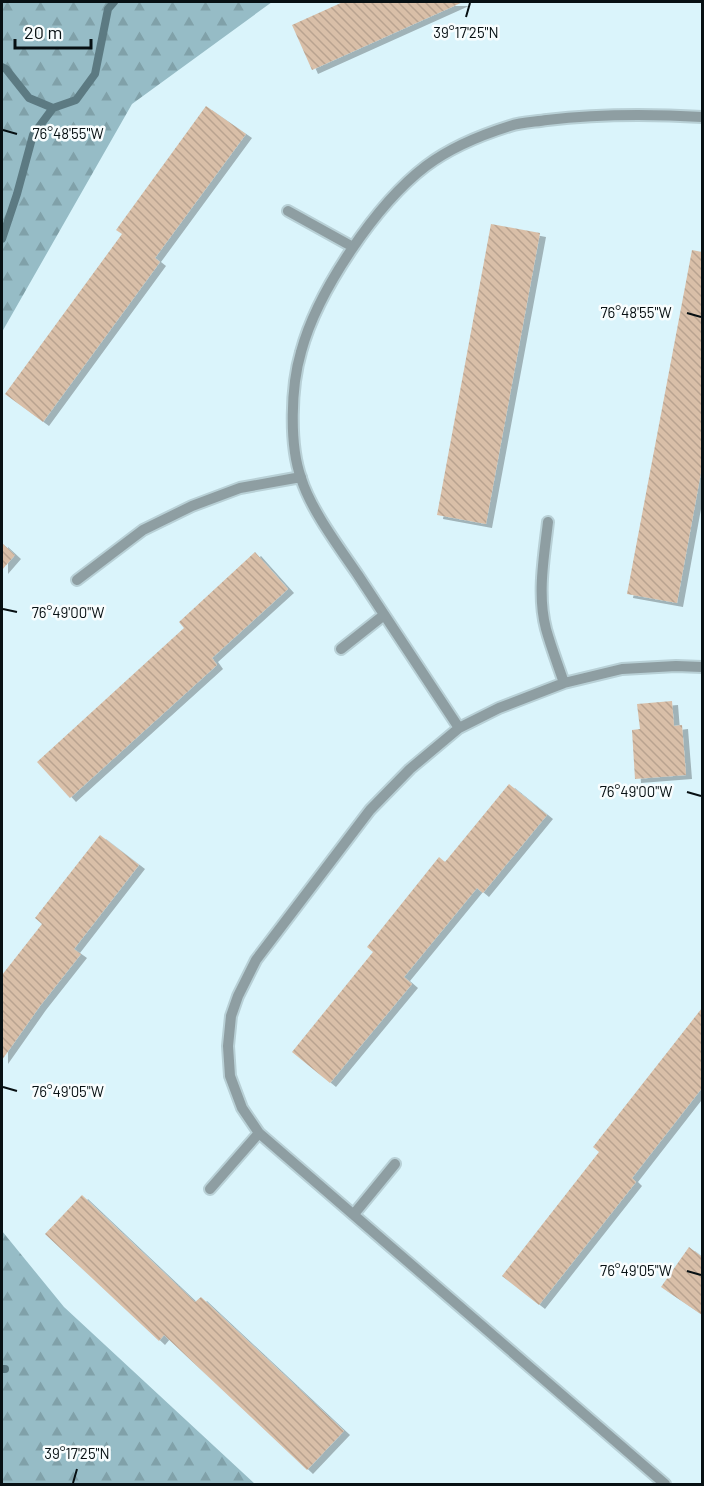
<svg xmlns="http://www.w3.org/2000/svg" width="704" height="1486" viewBox="0 0 704 1486" font-family="Barlow,sans-serif">
<defs>
<pattern id="forest-firs" width="22" height="20" patternUnits="userSpaceOnUse" patternTransform="scale(1.5)"><rect width="22" height="20" fill="#96bcc6"/><path d="M5 1l3.5 6h-7zM16 11l3.5 6h-7z" fill="#80a1a9"/></pattern>
<pattern id="building-back-hatch" width="6" height="6" patternUnits="userSpaceOnUse" patternTransform="scale(1.5)"><rect width="6" height="6" fill="#d9bfa8"/><path d="M-1 5l2 2M0 0l6 6M5-1l2 2" fill="none" stroke="#b9a390"/></pattern>
<filter id="shadow"><feDropShadow dx="6" dy="4" stdDeviation="0" flood-color="#0004"/></filter>
</defs>
<rect width="100%" height="100%" fill="#daf4fb"/>
<path fill="url(#forest-firs)" d="M2,2H272L132,104L2,332Z
M2,1231L64,1307L255,1484H2Z"/>
<g fill="none" stroke-linecap="round" stroke-linejoin="round">
<path stroke="#5c7a82" stroke-width="8" d="M2,67L6,69L29,98L53,108
M2,239L17,194L33,135L53,108L76,100L95,74L108,9L114,2
M2,1369H5"/>
</g>
<path fill="url(#building-back-hatch)" filter="url(#shadow)" d="M343,2H463L312,70L292,25Z
M206,106L246,134L155,258L160,262L43,422L5,394L122,234L116,230Z
M491,224L540,233L486,524L437,515Z
M692,250L702,252V467L677,603L627,594Z
M2,543L15,555L2,570Z
M255,552L288,589L212,658L217,665L70,798L37,762L184,628L179,622Z
M672,701L674,726L682,725L686,775L635,779L632,730L640,729L637,704Z
M509,784L547,815L483,893L477,888L404,977L412,984L330,1083L292,1052L373,952L367,947L439,857L445,862Z
M100,835L139,865L74,949L81,954L40,1006L2,1060V975L42,924L35,918Z
M702,1008V1088L632,1178L636,1182L539,1305L502,1276L599,1152L593,1147Z
M82,1195L195,1302L201,1297L344,1431L307,1470L164,1335L159,1341L45,1234Z
M689,1247L702,1257V1315L661,1287Z"/>
<g fill="none" stroke-linecap="round" stroke-linejoin="round">
<defs>
<path id="lane" d="M288,211L353,247
M548,522C544,557 537,595 546,629C551,647 558,665 564,683
M77,580L143,530L192,506L240,488L301,477
M341,649L384,615
M459,728C425,677 392,626 358,575C339,547 311,510 301,478C289,444 291,386 301,352C317,292 376,204 426,166C450,148 481,135 510,126C522,122 535,122 547,120C598,114 651,114 702,117
M210,1189L259,1133
M354,1214L395,1164
M665,1484L259,1133L242,1108L230,1076L228,1046L231,1016L238,996L256,960L370,810L410,769L459,728L499,708L564,683L622,669L676,666L702,667"/>
</defs>
<use href="#lane" stroke="#b8d0d6" stroke-width="14"/>
<use href="#lane" stroke="#8e9ea2" stroke-width="10"/>
</g>
<path fill="none" stroke="#071013" stroke-width="2" d="M466,17L470,3M3,130L17,134M687,313L701,317M3,609L17,612M687,792L701,796M3,1087L17,1091M687,1271L701,1275M73,1483L77,1469"/>
<g font-size="15" text-anchor="middle" fill="#071013" stroke="#f8fdfe" stroke-width="5" stroke-linejoin="round" paint-order="stroke">
<text x="466" y="38">39°17'25"N</text>
<text x="68" y="139">76°48'55"W</text>
<text x="636" y="318">76°48'55"W</text>
<text x="68" y="618">76°49'00"W</text>
<text x="636" y="797">76°49'00"W</text>
<text x="68" y="1097">76°49'05"W</text>
<text x="636" y="1276">76°49'05"W</text>
<text x="77" y="1459">39°17'25"N</text>
</g>
<rect width="704" height="1486" fill="none" stroke="#071013" stroke-width="6"/>
<path d="M15 39v9h76v-9" fill="none" stroke="#071013" stroke-width="3"/>
<text x="24" y="39" font-size="18" fill="#071013" stroke="#f8fdfe" stroke-width="4.5" paint-order="stroke">20 m</text>
</svg>
